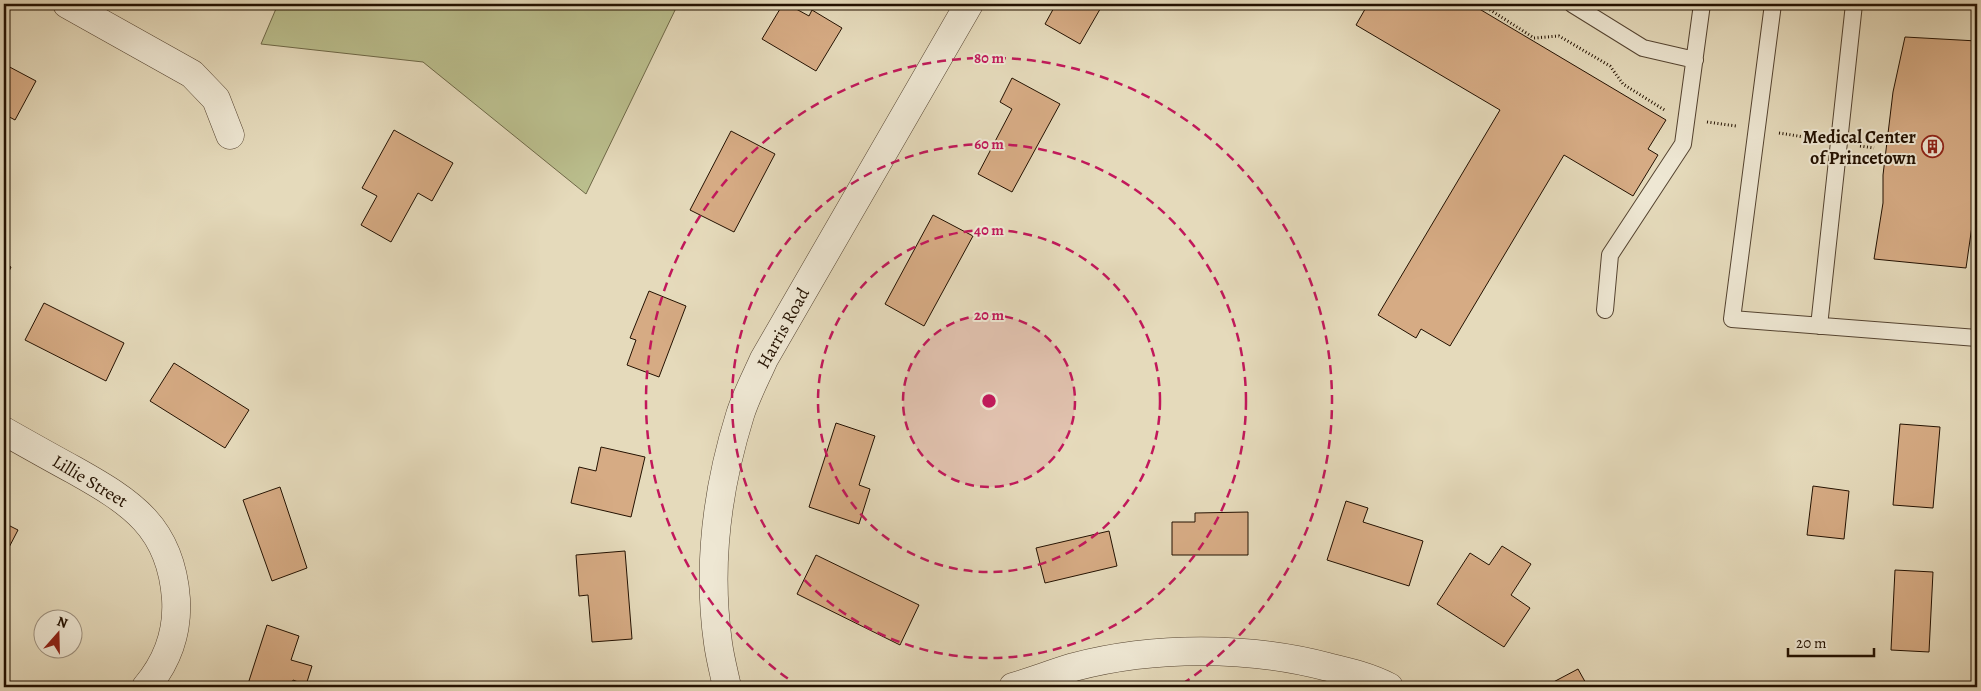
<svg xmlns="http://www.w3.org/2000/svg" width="1981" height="691" viewBox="0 0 1981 691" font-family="Alegreya,serif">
<rect width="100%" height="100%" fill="#e5dabb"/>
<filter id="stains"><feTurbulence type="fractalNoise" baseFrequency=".004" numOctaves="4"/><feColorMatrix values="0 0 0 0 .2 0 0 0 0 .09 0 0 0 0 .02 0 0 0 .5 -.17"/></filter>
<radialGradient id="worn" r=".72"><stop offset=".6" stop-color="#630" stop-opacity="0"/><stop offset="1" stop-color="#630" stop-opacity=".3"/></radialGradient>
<path fill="#babe8d" stroke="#6e6847" d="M278,4H678L586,194L423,62L261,44Z"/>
<path fill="#d6ab84" stroke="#231101" d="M783,4H787L809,16L812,10L842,28L816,71L762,39Z
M1056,4H1103L1080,44L1045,24Z
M1368,4H1471L1666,120L1648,149L1658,155L1633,196L1564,155L1450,346L1421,329L1416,338L1378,315L1500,110L1356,25Z
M1905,37L1977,41V202L1974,212L1966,268L1874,259L1883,203V175L1893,92Z
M4,64L36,81L15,120L4,114Z
M1012,78L1060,104L1012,192L978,174L1012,109L1000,102Z
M394,130L453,163L432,201L418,193L391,242L361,225L377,196L362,188Z
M731,131L775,154L734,232L690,210Z
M933,215L973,236L924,326L885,304Z
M4,263L11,267L4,282Z
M649,291L686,306L659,377L627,365L636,340L630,338Z
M44,303L124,343L106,381L25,340Z
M174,363L249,410L225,448L150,401Z
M836,423L875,436L859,485L870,489L859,524L809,507Z
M1900,424L1940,427L1933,508L1893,505Z
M601,447L645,457L631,517L571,503L579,467L596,471Z
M1813,486L1849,491L1844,539L1807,535Z
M280,487L307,568L272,581L243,500Z
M1346,501L1368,508L1363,522L1423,541L1409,586L1327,560Z
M1248,512V555H1172V522H1195V513Z
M4,523L18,530L4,557Z
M1109,531L1117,566L1045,583L1036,548Z
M1502,546L1531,564L1511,595L1530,608L1504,647L1437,604L1470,553L1489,565Z
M625,551L632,639L592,642L588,595L579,596L576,555Z
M816,555L919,605L900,645L797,594Z
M1895,570L1933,572L1929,652L1891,650Z
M267,625L299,636L291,660L312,666L306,685L293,680L291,687H247Z
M1578,669L1588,687H1544Z
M4,679L9,682L7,687H4Z"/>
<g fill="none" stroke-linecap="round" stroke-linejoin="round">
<defs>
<path id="lane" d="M1572,4L1643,48L1695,60
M1773,4L1732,319L1977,338
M1605,310L1610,255L1683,144L1702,4
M1819,326L1854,4"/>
<path id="street" d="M67,4L192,74L216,99L230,135
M4,431C27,444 50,457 74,470C131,502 171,527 176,599C178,632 167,662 146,687
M727,687C724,673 720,658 718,643C707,565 717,489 740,415C746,396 756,377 764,359L969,4
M1013,687C1033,681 1054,673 1074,667C1153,646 1249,646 1328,667C1349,672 1370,677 1389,687"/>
</defs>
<use href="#lane" stroke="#544330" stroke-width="18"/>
<use href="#street" stroke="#544330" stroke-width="29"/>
<path stroke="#231101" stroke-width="3" stroke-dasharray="1 2.5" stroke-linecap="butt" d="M1481,4L1534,38L1559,36L1610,66L1623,84L1666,111
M1707,122L1736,126
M1779,133L1817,139
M1860,146L1874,148"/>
<use href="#lane" stroke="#eee7d3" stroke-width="16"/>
<use href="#street" stroke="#eee7d3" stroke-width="28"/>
</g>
<circle cx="989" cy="401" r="86" fill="#c2185b" fill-opacity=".12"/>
<g fill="none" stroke="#c2185b" stroke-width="2.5" stroke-dasharray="9 6">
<circle cx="989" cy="401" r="86"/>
<circle cx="989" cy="401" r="171"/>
<circle cx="989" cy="401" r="257"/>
<path d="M800 687A343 343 0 1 1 1178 687"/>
</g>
<defs>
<symbol id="building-ring" viewBox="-11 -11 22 22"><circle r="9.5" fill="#eee7d3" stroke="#8f2418" stroke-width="1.5"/><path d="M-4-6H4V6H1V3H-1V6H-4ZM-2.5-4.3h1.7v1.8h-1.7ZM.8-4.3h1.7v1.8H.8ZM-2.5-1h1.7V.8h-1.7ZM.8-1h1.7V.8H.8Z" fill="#8f2418"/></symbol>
</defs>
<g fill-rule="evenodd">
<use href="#building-ring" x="1920" y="134" width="25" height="25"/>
</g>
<g text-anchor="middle" stroke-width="4" stroke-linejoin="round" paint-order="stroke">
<g font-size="18" font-weight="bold" fill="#231101" stroke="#eee7d3" text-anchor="end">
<text x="1916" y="143">Medical Center<tspan x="1916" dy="21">of Princetown</tspan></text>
</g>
<g font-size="18" fill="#231101" stroke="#eee7d3">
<text transform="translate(783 328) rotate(-61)" y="6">Harris Road</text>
<text transform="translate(90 481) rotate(31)" y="6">Lillie Street</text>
</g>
</g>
<circle cx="989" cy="401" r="8" fill="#c2185b" stroke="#eee7d3" stroke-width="2.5"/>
<g font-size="15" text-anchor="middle" font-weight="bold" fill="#c2185b" stroke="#eee7d3" stroke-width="4" stroke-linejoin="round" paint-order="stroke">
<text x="989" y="63">80 m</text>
<text x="989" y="149">60 m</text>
<text x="989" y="235">40 m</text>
<text x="989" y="320">20 m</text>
</g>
<rect width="1981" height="691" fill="none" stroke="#e5dabb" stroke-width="20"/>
<rect x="5" y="5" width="1971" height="681" fill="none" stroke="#231101" stroke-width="2.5"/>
<rect x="10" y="10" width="1961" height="671" fill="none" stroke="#231101"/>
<g transform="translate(58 634) rotate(20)"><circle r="24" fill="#eee7d3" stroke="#9d917f"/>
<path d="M0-4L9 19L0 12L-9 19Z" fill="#8f2418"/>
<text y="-8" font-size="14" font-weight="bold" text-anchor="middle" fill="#231101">N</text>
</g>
<path d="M1788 648v8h86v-8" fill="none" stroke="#231101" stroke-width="2.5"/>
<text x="1796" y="648" font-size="15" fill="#231101" stroke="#eee7d3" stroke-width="4" paint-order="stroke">20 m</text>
<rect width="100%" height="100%" filter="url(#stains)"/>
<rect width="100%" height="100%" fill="url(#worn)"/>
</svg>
